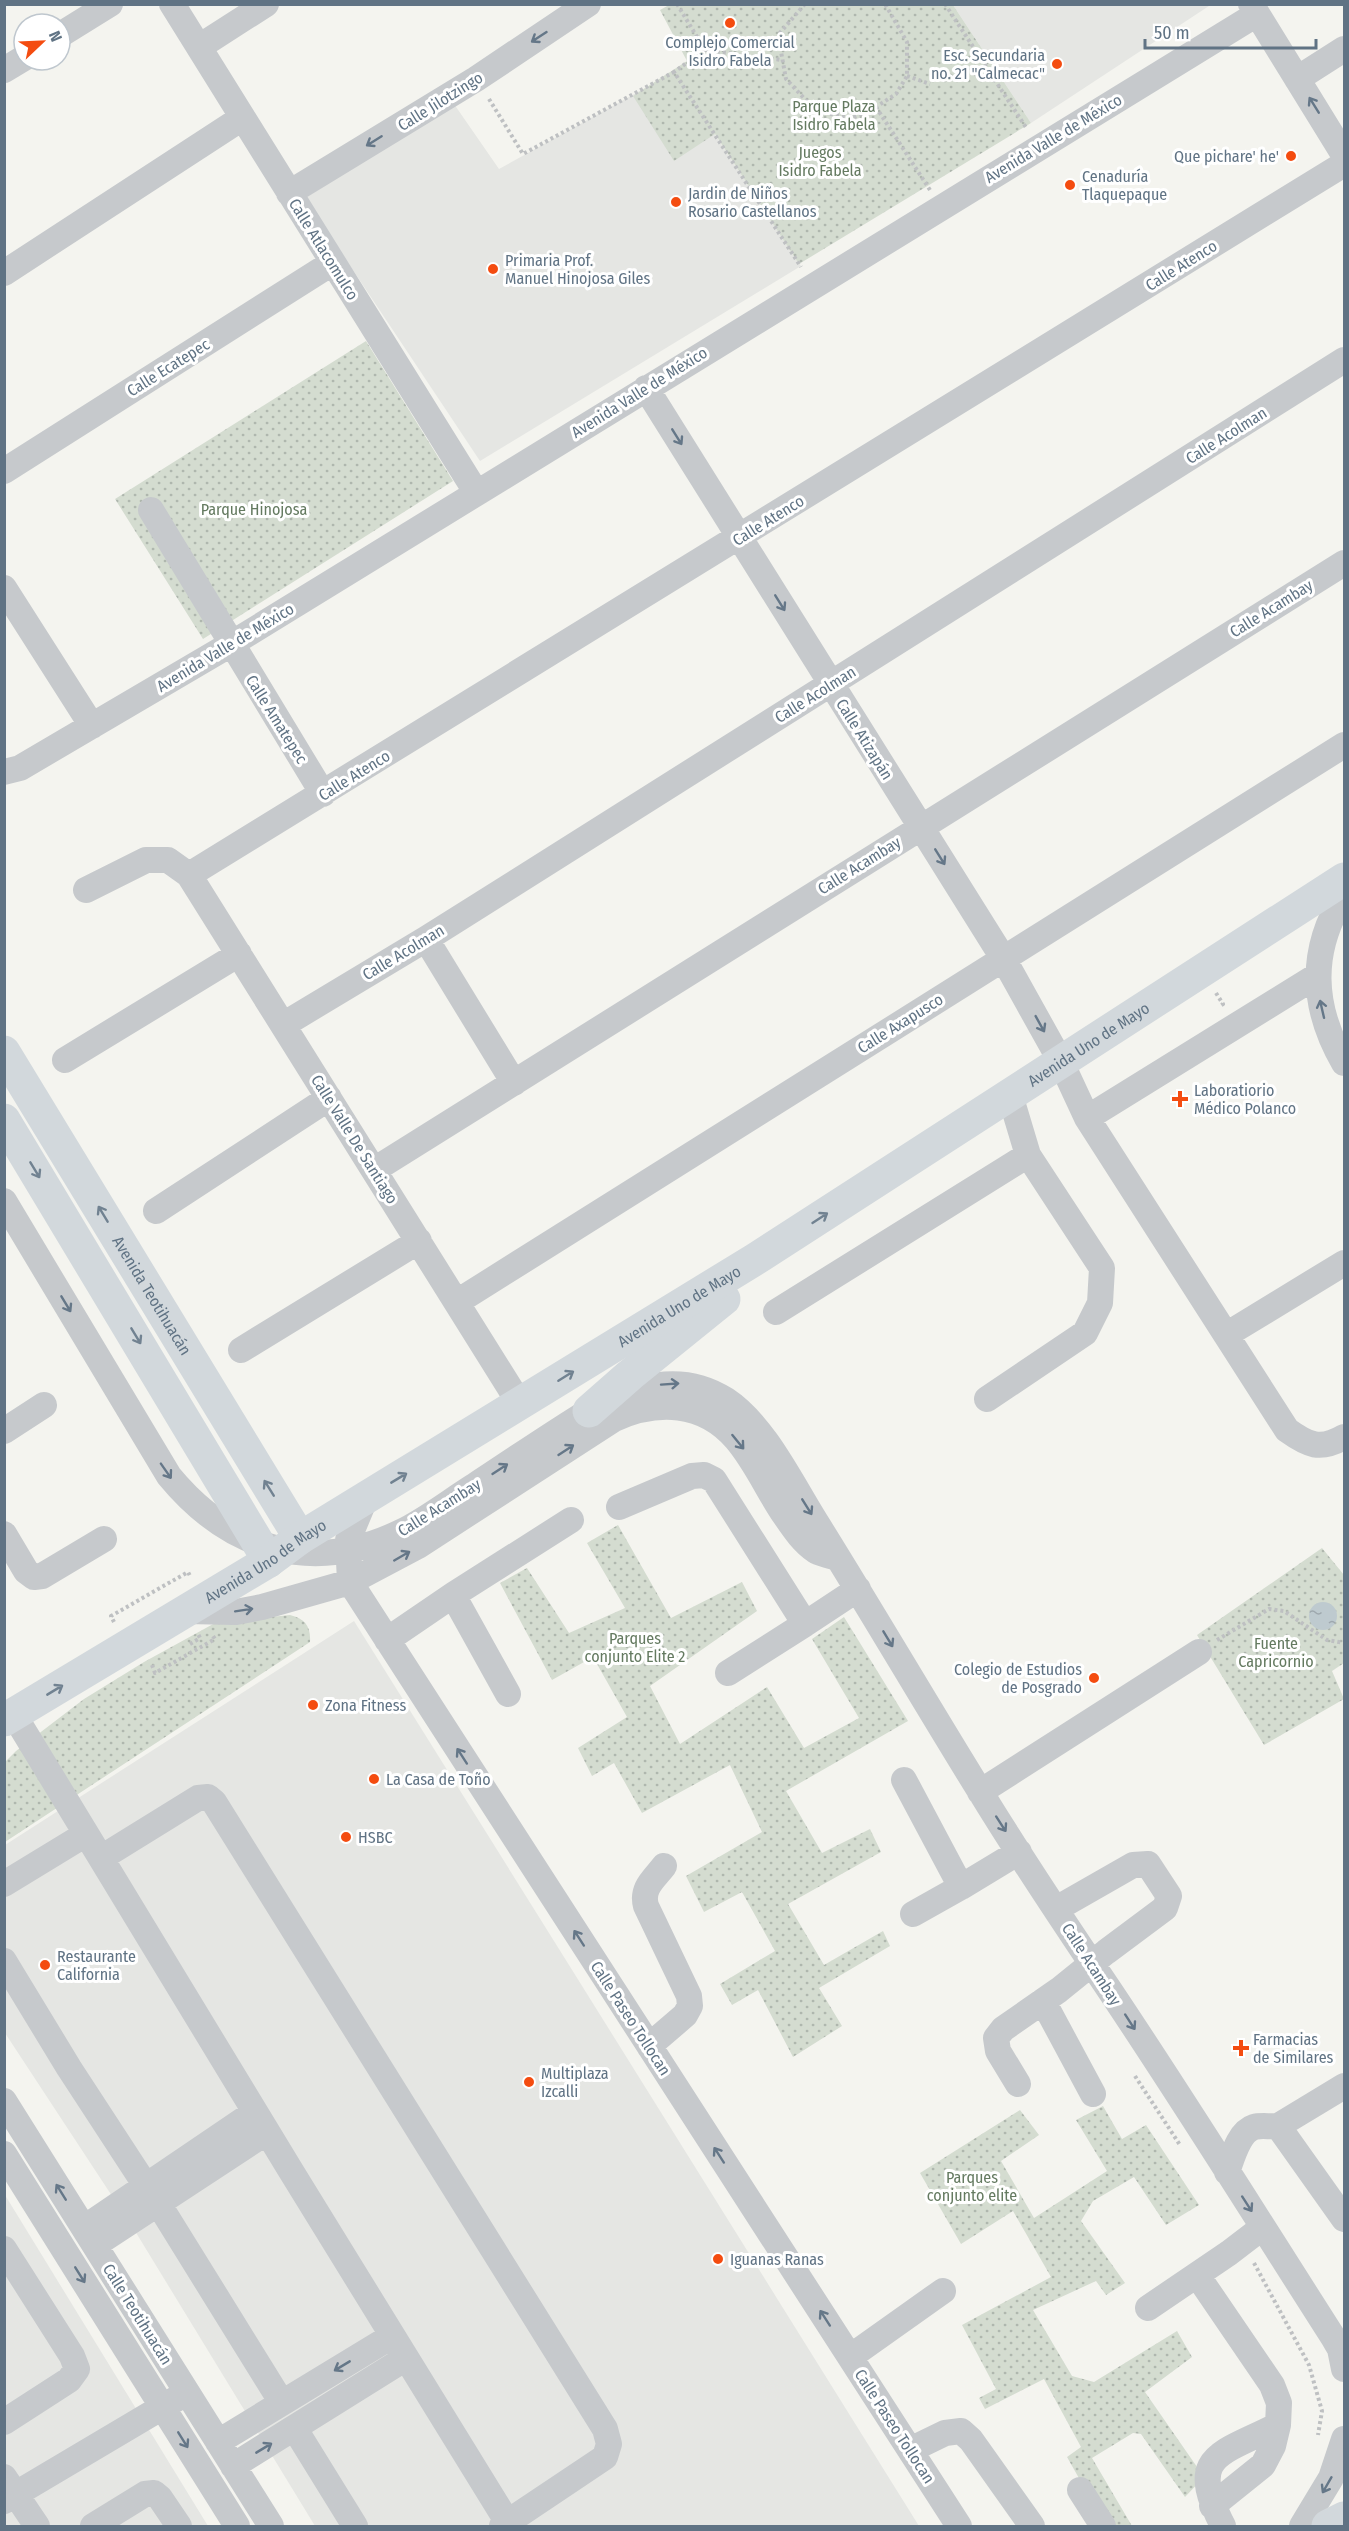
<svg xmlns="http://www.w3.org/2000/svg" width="1349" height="2531" viewBox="0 0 1349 2531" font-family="'Fira Sans Condensed',sans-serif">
<defs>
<pattern id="grass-dots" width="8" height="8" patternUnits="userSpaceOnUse" patternTransform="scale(1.5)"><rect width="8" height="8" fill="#d4dcd0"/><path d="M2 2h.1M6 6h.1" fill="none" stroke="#afb7ae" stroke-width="1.8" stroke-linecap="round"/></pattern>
<pattern id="water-ripples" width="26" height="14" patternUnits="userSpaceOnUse" patternTransform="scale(1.5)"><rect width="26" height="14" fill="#becacf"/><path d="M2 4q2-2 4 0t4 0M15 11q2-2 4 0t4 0" fill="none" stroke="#9ea8ae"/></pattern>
</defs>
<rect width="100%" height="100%" fill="#f4f4ef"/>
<path fill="#e5e6e3" d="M1212,4L1031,123L953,5Z
M674,72L801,266L480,461L305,198L454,104L499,169Z
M354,1621L559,1949L919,2526H315L135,2231L5,2033V1845Z
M5,2195L208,2526H5Z"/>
<path fill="url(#grass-dots)" d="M669,5H953L1031,123L799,264L715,134L674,161L633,96L687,61L660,10Z
M366,341L453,481L203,639L115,499Z
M618,1525L671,1618L742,1582L757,1611L650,1686L680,1744L767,1687L804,1748L859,1718L812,1639L844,1617L908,1721L786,1791L822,1853L870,1829L881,1852L788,1904L824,1965L883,1931L890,1946L819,1988L842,2026L793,2057L758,1990L732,2005L720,1984L775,1951L742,1892L704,1912L686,1876L762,1832L730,1765L642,1813L614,1763L592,1776L578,1748L627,1717L593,1657L552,1680L500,1583L527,1568L569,1633L625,1608L587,1543Z
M1322,1548L1344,1575V1663L1332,1671L1344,1699L1264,1745L1197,1635Z
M290,1615C305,1619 311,1626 310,1642L5,1842L4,1763L16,1751L84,1699L144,1662L215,1623Z
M1103,2106L1122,2139L1146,2125L1199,2205L1166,2225L1134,2177L1093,2201L1081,2221L1125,2283L1106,2295L1096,2281L1033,2310L1072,2376L1094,2382L1177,2331L1192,2357L1145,2392L1204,2477L1185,2497L1141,2434L1133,2433L1092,2458L1132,2526H1106L1067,2457L1081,2447L1044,2379L985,2409L979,2398L996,2389L962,2325L1051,2277L1013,2211L961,2244L920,2173L1020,2110L1039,2135L1001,2161L1034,2218L1107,2171L1076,2120Z"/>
<path fill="url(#water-ripples)" d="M1309 1616a14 14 0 1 1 28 0a14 14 0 1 1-28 0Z"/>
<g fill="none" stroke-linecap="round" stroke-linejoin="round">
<path stroke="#bec0c2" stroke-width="4" stroke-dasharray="3 3" stroke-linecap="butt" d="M677,4L705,50L674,72L801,267
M805,4L778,35L786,79L816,111L852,118L876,107L896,94L907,76V42L885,4
M945,4L1027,129
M705,50L782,60
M907,76L930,84
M489,99L523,154L674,72
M876,107L930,190
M1216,993L1223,1004L1220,1006
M114,1622L111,1616L188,1572L190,1576
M1217,1640L1269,1609L1284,1611L1327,1640L1344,1643
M190,1644L200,1638L198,1634
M152,1665L155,1673L215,1639L213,1636
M1135,2076L1180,2145
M1254,2263L1309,2365L1322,2411L1318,2435"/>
<path stroke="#c6c9cc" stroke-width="26" d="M172,4L476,492
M1251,4L1344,155
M60,35L110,4
M199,47L266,4
M4,70L24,58
M1297,79L1344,49
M289,193L476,79L588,4
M4,273L242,118
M646,388L1003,958L1061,1062L1087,1118L1287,1430C1308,1445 1320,1451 1344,1437
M4,471L332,263
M151,510L323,794
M4,588L92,726
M4,772L20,768L231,644L1257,14
M189,875L1344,164
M86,890L146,860H168L189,875L520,1404
M1344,895C1309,951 1311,1006 1344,1063
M426,939L514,1083
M283,1025L426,939L1344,360
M65,1060L239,954
M1087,1118L1318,975
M374,1170L1344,563
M4,1201L169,1476C230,1550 312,1575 401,1532C426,1520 450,1501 474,1486C512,1461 550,1435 589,1411C633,1386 681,1371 726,1400C764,1425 792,1484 816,1522C871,1610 923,1699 978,1788C1014,1847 1053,1906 1092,1964C1175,2086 1253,2212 1333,2337L1340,2349L1344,2369
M156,1211L329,1098
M457,1302L1344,745
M776,1312L1028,1155L1010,1095
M1226,1335L1344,1263
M241,1350L419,1241
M987,1399L1085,1333L1100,1303L1102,1268L1028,1155
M4,1431L44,1405
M365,1499L348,1540L350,1582L959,2526
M619,1507L692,1476L704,1475L714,1480L805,1624L858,1589
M4,1534L26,1571L34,1577L42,1576L104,1539
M186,1611L236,1612L262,1607L350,1582L418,1546L614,1419C657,1400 703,1401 736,1439C755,1461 767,1489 783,1513C792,1526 802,1542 816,1551C822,1554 831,1556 838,1558
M387,1640L453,1595
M728,1673L805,1624
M508,1694L453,1595L571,1520
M14,1715L291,2171L508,2523
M904,1780L961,1887L1019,1852
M980,1792L1199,1652
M101,1858L198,1798L208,1797L214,1802L605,2429L609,2444L605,2457L502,2526
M4,1884L86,1834
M913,1914L961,1887
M4,1961L69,2068L146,2186
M1043,2001L1093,2094
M649,2046L685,2015L690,2006L689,1996L646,1906C641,1888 654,1879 664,1866
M1018,2084L998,2051L996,2038L1003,2029L1059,1990L1106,1952L1165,1908L1169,1896L1148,1864L1133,1865L1056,1909
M1344,2086L1278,2126L1344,2219
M4,2101L271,2526
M4,2154L237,2526
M1227,2172C1232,2159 1238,2132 1254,2127C1261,2125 1271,2127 1278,2126
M158,2203L282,2403
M84,2228L255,2112
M95,2245L267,2132
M4,2249L72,2356L77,2369L69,2380L4,2422
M1197,2275L1272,2385L1279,2403L1278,2425L1273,2446L1263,2465L1212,2506
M1148,2308L1229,2253L1263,2227
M850,2357L943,2291
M295,2429L355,2526
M218,2442L392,2336
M910,2450L945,2433L961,2431L971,2440L1032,2526
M233,2466L406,2358
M4,2477L37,2526
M1080,2490L1103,2526
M4,2501L176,2399
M93,2526L145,2494L154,2493L160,2498L179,2526
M1223,2526C1186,2454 1220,2455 1278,2425
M1302,2526L1331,2478L1344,2439"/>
<g stroke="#d2d8dc" stroke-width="33">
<path id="s1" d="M4,1052L300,1538"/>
<path d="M4,1120L269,1561"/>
<path d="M589,1411L630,1375L724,1299"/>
<path id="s2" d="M4,1720L269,1561L300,1538L754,1260L1344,879"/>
<path d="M1328,2526L1344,2518"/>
</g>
</g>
<defs><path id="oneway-shaft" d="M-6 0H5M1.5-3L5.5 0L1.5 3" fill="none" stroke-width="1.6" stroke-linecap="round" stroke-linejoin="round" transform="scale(1.5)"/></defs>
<g stroke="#657788">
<use href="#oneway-shaft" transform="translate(539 37) rotate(147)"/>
<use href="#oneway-shaft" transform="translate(1314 105) rotate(-122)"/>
<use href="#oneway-shaft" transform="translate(374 141) rotate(148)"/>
<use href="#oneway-shaft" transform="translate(677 437) rotate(58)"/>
<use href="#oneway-shaft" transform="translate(780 603) rotate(58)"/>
<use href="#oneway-shaft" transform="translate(940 857) rotate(58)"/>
<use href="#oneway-shaft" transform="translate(1322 1009) rotate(-103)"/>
<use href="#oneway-shaft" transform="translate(1040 1024) rotate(61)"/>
<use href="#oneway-shaft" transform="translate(66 1304) rotate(59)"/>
<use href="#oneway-shaft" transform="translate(670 1384) rotate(-4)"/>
<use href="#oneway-shaft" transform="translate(738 1442) rotate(51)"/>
<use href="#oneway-shaft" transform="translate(566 1450) rotate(-33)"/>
<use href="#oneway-shaft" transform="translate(500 1469) rotate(-33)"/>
<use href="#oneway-shaft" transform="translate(166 1471) rotate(55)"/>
<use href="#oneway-shaft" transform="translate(807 1507) rotate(58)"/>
<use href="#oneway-shaft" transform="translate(402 1556) rotate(-30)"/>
<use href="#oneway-shaft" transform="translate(244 1610) rotate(-9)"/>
<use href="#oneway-shaft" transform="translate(888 1639) rotate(59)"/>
<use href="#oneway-shaft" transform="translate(462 1756) rotate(-123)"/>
<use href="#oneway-shaft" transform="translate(1001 1824) rotate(57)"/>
<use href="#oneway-shaft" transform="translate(579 1938) rotate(-123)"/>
<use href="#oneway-shaft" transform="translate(1130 2022) rotate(57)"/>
<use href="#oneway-shaft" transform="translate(719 2155) rotate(-123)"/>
<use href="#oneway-shaft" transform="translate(61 2192) rotate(-122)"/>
<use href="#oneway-shaft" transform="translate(1247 2204) rotate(57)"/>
<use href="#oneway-shaft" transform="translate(80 2275) rotate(58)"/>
<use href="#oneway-shaft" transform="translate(825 2318) rotate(-123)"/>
<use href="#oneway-shaft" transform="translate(342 2366) rotate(149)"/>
<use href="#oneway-shaft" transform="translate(183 2440) rotate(58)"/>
<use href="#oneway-shaft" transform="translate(264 2448) rotate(-31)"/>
<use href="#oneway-shaft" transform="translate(1327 2485) rotate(120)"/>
</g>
<g stroke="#718291">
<use href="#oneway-shaft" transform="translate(35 1170) rotate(59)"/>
<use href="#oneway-shaft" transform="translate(103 1214) rotate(-121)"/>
<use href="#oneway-shaft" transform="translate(820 1218) rotate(-33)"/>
<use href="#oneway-shaft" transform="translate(136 1336) rotate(59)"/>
<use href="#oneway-shaft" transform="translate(566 1376) rotate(-32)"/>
<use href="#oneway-shaft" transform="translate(399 1478) rotate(-31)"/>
<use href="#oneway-shaft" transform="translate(269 1488) rotate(-122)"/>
<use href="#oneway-shaft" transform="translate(55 1690) rotate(-31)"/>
</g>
<g fill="#f44c10" stroke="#fff" stroke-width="2">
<circle cx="730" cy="23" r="6"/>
<circle cx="1057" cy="64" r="6"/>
<circle cx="1291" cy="156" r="6"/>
<circle cx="1070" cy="185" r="6"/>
<circle cx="676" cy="202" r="6"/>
<circle cx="493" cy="269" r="6"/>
<path d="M1177 1090h6v6h6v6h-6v6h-6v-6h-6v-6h6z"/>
<circle cx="1094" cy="1678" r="6"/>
<circle cx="313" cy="1705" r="6"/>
<circle cx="374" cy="1779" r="6"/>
<circle cx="346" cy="1837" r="6"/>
<circle cx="45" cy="1965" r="6"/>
<path d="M1238 2039h6v6h6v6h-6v6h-6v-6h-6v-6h6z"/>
<circle cx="529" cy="2082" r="6"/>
<circle cx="718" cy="2259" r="6"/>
</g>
<g text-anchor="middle" stroke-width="6" stroke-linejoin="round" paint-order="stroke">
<g font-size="16" fill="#607384" stroke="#fff" text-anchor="start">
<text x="730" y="48" text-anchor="middle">Complejo Comercial<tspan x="730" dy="18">Isidro Fabela</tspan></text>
<text x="1045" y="61" text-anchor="end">Esc. Secundaria<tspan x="1045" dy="18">no. 21 "Calmecac"</tspan></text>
<text x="1279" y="162" text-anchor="end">Que pichare' he'</text>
<text x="1082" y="182">Cenaduría<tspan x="1082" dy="18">Tlaquepaque</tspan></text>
<text x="688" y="199">Jardin de Niños<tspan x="688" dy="18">Rosario Castellanos</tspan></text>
<text x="505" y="266">Primaria Prof.<tspan x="505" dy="18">Manuel Hinojosa Giles</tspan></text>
<text x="1194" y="1096">Laboratiorio<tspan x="1194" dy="18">Médico Polanco</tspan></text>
<text x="1082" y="1675" text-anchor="end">Colegio de Estudios<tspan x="1082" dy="18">de Posgrado</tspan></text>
<text x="325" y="1711">Zona Fitness</text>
<text x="386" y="1785">La Casa de Toño</text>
<text x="358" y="1843">HSBC</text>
<text x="57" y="1962">Restaurante<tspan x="57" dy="18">California</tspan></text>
<text x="1253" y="2045">Farmacias<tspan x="1253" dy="18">de Similares</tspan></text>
<text x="541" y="2079">Multiplaza<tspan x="541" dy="18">Izcalli</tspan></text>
<text x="730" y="2265">Iguanas Ranas</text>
</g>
<g font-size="16" fill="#607384" stroke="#fff">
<text transform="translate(440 101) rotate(-32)" y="6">Calle Jilotzingo</text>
<text transform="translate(1053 138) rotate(-31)" y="6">Avenida Valle de México</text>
<text transform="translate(324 249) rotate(58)" y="6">Calle Atlacomulco</text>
<text transform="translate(1181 265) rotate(-32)" y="6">Calle Atenco</text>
<text transform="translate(168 367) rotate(-32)" y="6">Calle Ecatepec</text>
<text transform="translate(639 392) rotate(-32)" y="6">Avenida Valle de México</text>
<text transform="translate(1226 435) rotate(-32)" y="6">Calle Acolman</text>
<text transform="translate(768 520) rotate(-32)" y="6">Calle Atenco</text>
<text transform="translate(1271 608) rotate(-32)" y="6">Calle Acambay</text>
<text transform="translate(225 647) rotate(-31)" y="6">Avenida Valle de México</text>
<text transform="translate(815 694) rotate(-32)" y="6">Calle Acolman</text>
<text transform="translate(277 719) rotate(58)" y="6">Calle Amatepec</text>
<text transform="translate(865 739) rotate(58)" y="6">Calle Atizapán</text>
<text transform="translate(354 775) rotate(-32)" y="6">Calle Atenco</text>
<text transform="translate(859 865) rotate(-32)" y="6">Calle Acambay</text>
<text transform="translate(403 952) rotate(-31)" y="6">Calle Acolman</text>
<text transform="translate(900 1023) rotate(-32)" y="6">Calle Axapusco</text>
<text dy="6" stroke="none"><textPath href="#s2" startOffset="1278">Avenida Uno de Mayo</textPath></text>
<text transform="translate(355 1139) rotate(58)" y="6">Calle Valle De Santiago</text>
<text dy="6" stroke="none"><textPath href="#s1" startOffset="285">Avenida Teotihuacán</textPath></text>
<text dy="6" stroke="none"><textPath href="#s2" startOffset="792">Avenida Uno de Mayo</textPath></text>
<text transform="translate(439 1507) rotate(-32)" y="6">Calle Acambay</text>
<text dy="6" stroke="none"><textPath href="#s2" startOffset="306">Avenida Uno de Mayo</textPath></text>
<text transform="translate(1092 1964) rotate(57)" y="6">Calle Acambay</text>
<text transform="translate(631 2018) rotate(57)" y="6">Calle Paseo Tollocan</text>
<text transform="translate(138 2314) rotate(58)" y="6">Calle Teotihuacán</text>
<text transform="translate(895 2426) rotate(57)" y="6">Calle Paseo Tollocan</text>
</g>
<g font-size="16" fill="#647a60" stroke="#fff">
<text x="834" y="112">Parque Plaza<tspan x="834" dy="18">Isidro Fabela</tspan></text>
<text x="820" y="158">Juegos<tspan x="820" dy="18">Isidro Fabela</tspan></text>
<text x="254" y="515">Parque Hinojosa</text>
<text x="635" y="1644">Parques<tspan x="635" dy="18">conjunto Elite 2</tspan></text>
<text x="1276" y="1649">Fuente<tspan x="1276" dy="18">Capricornio</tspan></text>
<text x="972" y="2183">Parques<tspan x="972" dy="18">conjunto elite</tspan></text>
</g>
</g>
<rect width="1349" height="2531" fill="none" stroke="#607384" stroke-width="12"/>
<g transform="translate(42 42) rotate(67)"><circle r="28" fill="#ffffff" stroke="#bfc7ce" stroke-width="1.5"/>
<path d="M0-4.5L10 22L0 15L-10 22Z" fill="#f44c10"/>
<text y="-9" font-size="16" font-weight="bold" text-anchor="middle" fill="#607384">N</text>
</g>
<path d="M1145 39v9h171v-9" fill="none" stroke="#607384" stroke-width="3"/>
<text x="1154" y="39" font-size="18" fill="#607384" stroke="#ffffff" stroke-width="4.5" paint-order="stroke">50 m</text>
</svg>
